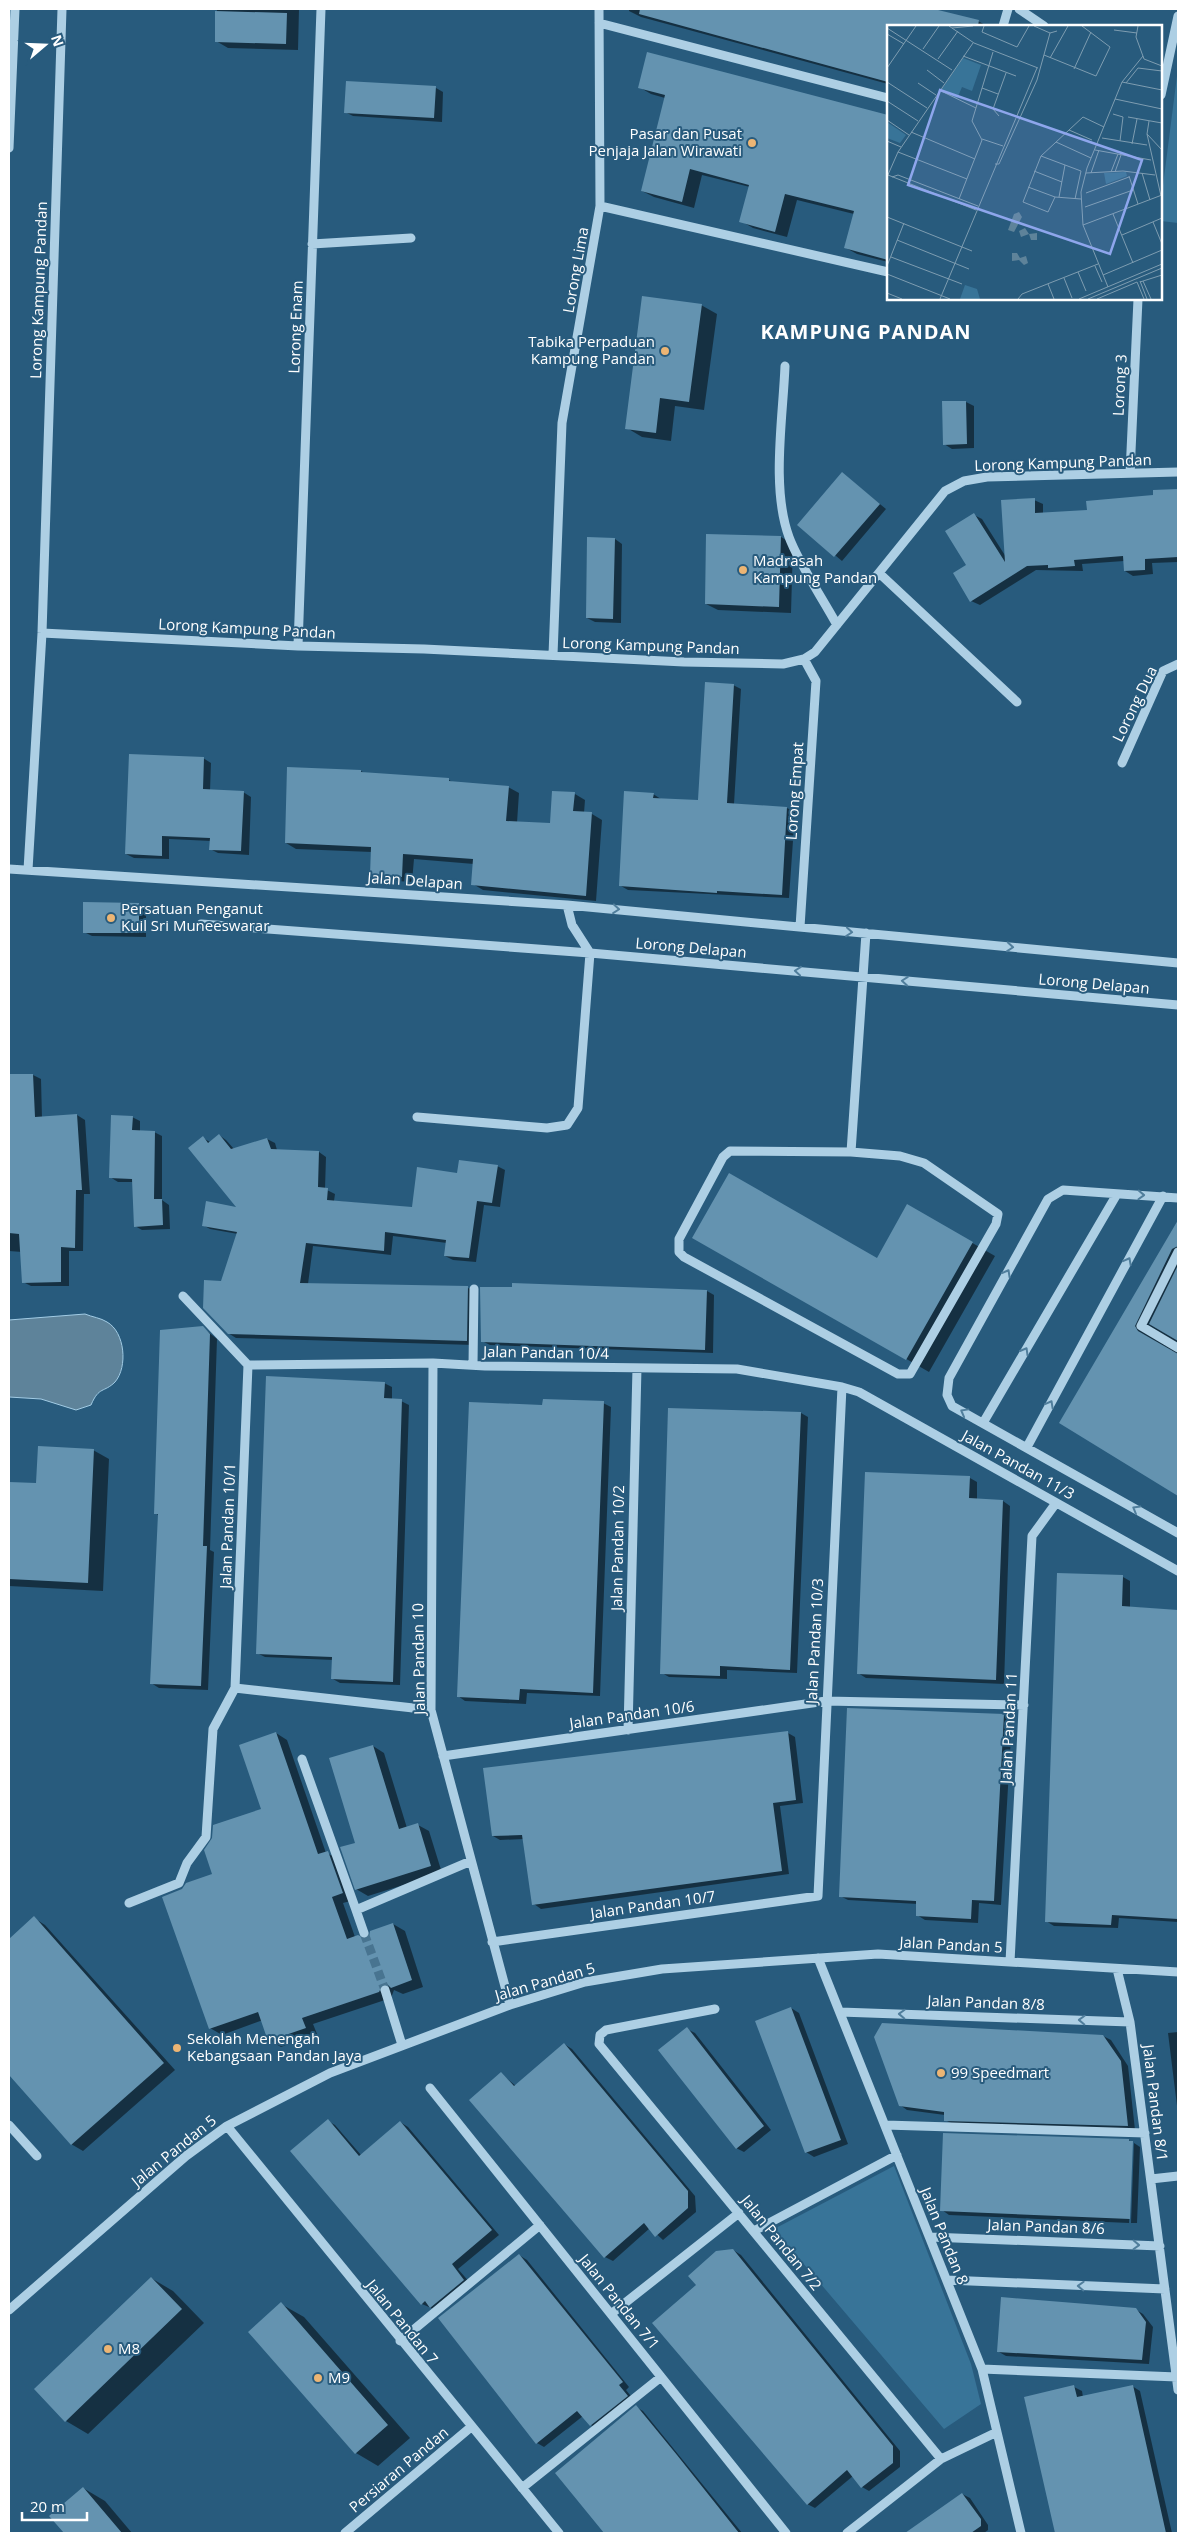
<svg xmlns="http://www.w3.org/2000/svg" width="1187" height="2542" viewBox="0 0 1187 2542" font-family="'Open Sans',sans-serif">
<rect width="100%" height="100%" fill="#285b7d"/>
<path fill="#387498" d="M1178,68V223L1161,221V201Z
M894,2166L971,2364L981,2404L944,2429L774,2229Z"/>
<path fill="#5e839a" stroke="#a2cce5" d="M85,1314C92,1317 101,1318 107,1322C125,1332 128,1367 115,1382C104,1393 99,1386 91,1405L76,1410L41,1399L9,1397V1320Z"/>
<path fill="#0007" d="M217,9H299L298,50L228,48L216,41Z
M629,9H929L978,21L987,26H888V84L641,17L629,11Z
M648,54L888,116V262L857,254L846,248L854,214L797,200L787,237L753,228L741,221L750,187L702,175L694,208L654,197L642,191L665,98L651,94L639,87Z
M436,88L443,92L442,122L353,116L345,112Z
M701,305L717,314L704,410L675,406L671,441L642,437L627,428Z
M966,402L974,406V448L952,449L944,444Z
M843,474L886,509L842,561L799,525Z
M1178,490V562L1152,563L1153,574L1133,576L1125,571L1124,561L1082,564L1083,571L1036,570L980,605L971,601L968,565L974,515L982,519L1006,557L1034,500L1043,504V514L1088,511L1154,497V491Z
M708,535L781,537L793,544L791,613L718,610L706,604Z
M615,539L622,544L621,623L595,622L587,618Z
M733,685L741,689L734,804L787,808L795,812L789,898L628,890L621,886L653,794L661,799L699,802Z
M203,758L211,763L210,791L243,792L251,797L249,855L218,853L210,849L211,841L169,839V859L134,858L126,854Z
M289,768L361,771L366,774L449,780L454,783L508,787L519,793L517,823L551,825L575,794L585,800L584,813L592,814L602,820L596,901L483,890L473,884L474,864L414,859L412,882L381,880L371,874L372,852L296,849L286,843Z
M139,904L146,908V937L92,936L84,932Z
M9,1075H33L41,1079L42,1118L77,1115L85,1120L90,1194H84L83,1251H69V1286H31L23,1282L22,1252L9,1251Z
M132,1117L140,1121V1131L154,1132L162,1136V1200L169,1205L170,1229L142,1230L135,1226L134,1182H118L110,1177Z
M219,1135L226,1140L234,1149L267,1139L275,1143L277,1150L319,1152L326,1157L325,1189L335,1194L334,1201L414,1208L458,1174L497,1166L505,1170L500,1207L484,1205L476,1262L453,1260L445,1256L447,1243L393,1236L391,1255L313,1246L308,1284L468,1288L476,1292L474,1345L236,1338L228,1333L222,1282L238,1234L210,1229L203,1225L239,1209L203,1138L210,1142Z
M908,1206L995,1256L929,1372L694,1237L878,1259Z
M1178,1222V1494L1061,1422Z
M707,1291L714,1295L713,1353L490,1345L482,1341Z
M202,1327L217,1339L210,1550L214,1552L208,1690L159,1688L151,1683L159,1516L156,1513Z
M384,1383L392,1387V1400L401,1401L409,1405L400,1685L340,1683L333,1679V1660L265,1657L257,1653Z
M603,1403L611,1407L600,1696L527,1693L526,1704L465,1701L458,1696L543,1406Z
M801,1413L808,1417L797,1673L727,1670V1679L669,1677L662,1673Z
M93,1450L109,1459L103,1591L9,1586V1483L37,1484Z
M970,1478L977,1482V1500L1003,1501L1010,1506L1004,1684L866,1678L858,1673Z
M1123,1577L1130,1581V1607L1178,1611V1922L1119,1918L1118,1928L1054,1926L1046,1921Z
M1004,1715L1012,1720L1001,1905L979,1903L978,1923L925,1920L917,1915L918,1904L848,1900L840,1896Z
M276,1733L287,1740L326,1853L340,1859L354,1900L343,1903L355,1937L366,1940L393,1924L405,1931L423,1987L403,1994L394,1990L391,1998L313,2024L317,2034L281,2047L269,2040L263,2020L222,2035L210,2028L182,1890L213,1874L263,1810Z
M788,1733L795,1737L803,1803L780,1806L789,1874L541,1909L534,1904L524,1839L500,1840L493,1836Z
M373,1746L384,1753L407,1828L418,1825L429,1831L442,1873L368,1896L356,1889L357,1843Z
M34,1918L45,1925L175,2070L83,2151L71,2144L9,2073V1941Z
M791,2008L799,2013L848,2144L814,2157L806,2152Z
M687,2029L695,2033L771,2130L744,2152L736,2148Z
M1178,2032V2114L1168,2033Z
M1103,2036L1111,2040L1128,2066L1135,2130L953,2124L945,2120V2115L907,2110L900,2105Z
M564,2044L572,2049L695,2196L696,2212L663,2240L650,2228L613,2261L605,2257L501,2074L516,2086Z
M328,2121L335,2125L361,2155L400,2122L408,2127L499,2235L458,2269L471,2284L438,2311L422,2304Z
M1128,2140L1132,2142L1129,2223L949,2215L942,2210Z
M1134,2143L1140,2147L1137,2223H1131Z
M733,2250L741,2255L900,2451V2467L869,2491L862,2487L853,2476L815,2508L807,2504L698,2285Z
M519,2255L527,2260L629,2387L626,2390L634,2400L598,2429L591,2425L583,2416L544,2447L537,2443Z
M151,2278L173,2291L204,2323L88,2434L66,2421Z
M281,2304L304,2317L410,2438L378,2466L356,2453Z
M1135,2309L1143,2314L1153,2327L1149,2364L1006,2356L999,2352Z
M1132,2386L1140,2391L1172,2533H1057L1025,2398L1074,2387L1082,2391L1083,2397Z
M636,2407L643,2411L742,2533H606L557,2473Z
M83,2488L105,2501L132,2533H65L51,2516Z
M962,2494L970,2498L988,2525V2530L984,2533H907Z"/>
<path fill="#6493b0" d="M640,9H934L979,20L978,26H888V82L639,14Z
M215,11L287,13L286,44L215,42Z
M647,52L888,115V260L844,248L854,211L785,194L775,232L739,222L749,185L690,169L682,202L641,191L665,95L638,88Z
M346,81L436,86L434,118L344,113Z
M642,296L702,304L689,402L660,398L656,433L625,429Z
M942,401H966L967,444L943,445Z
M842,472L880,504L834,557L797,525Z
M1178,489V557L1145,559V570L1124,571L1123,556L1074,560L1075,566L1048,568V565L1027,566L970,602L953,573L966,565L945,531L974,513L1005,562L1001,500L1035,498V513L1087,510L1086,501L1153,495V490Z
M706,534L781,536L779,607L705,604Z
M587,537L615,538L613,619L586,618Z
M705,682L734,684L727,803L787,807L782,895L717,891V893L619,886L624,791L654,793L653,798L698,800Z
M129,754L204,757L203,789L244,791L241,851L209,850L210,838L162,836V856L125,854Z
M287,767L361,770V772L449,778V781L509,786L506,821L550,823L552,791L575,792L573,811L592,812L586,896L471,885L473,859L403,854L402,877L370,875L371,847L285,843Z
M83,902L139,903V933H83Z
M9,1074H33L35,1117L77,1114L82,1190H76L75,1248L61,1247V1282L22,1283L19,1234L9,1233Z
M111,1115L133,1116L132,1130L155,1131L154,1199H162L163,1225L134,1227L132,1179L109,1178Z
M219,1134L231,1149L267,1138L271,1149L319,1151L318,1187L328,1188L327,1200L412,1207L417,1167L457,1173L459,1160L498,1165L492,1203L477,1201L469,1258L444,1256L446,1240L385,1232L384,1251L306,1243L300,1283L468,1286L467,1341L228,1334L203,1308L204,1280L221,1281L237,1232L202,1226L206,1201L236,1207L188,1148L203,1136L208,1143Z
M729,1173L877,1258L907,1204L973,1242L906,1360L692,1238Z
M1178,1220V1246L1172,1249L1135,1326L1138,1331L1178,1354V1496L1059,1423Z
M1178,1265V1341L1149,1324Z
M512,1283L707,1290L705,1350L481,1342L480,1287H512Z
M203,1326L210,1334L203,1546H207L201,1686L150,1684L158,1514H154L160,1330Z
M266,1376L385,1382L384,1398L402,1399L393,1682L331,1679L332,1657L256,1654Z
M543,1399L604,1401L593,1693L520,1689L519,1700L457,1697L469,1402L542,1405Z
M668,1408L801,1412L790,1670L720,1666V1676L660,1674Z
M38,1446L94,1449L88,1583L9,1579V1482L36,1483Z
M865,1472L970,1476L969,1498L1003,1500L996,1680L857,1674Z
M1057,1573L1123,1575L1122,1606L1178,1610V1919L1112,1915L1111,1925L1045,1922Z
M847,1708L1004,1714L994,1901L972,1900L971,1919L916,1916V1901L839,1897Z
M788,1731L796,1800L773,1803L782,1871L532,1905L522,1835L492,1836L483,1768Z
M276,1732L318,1854L328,1851L343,1893L332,1897L347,1939L358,1935L366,1939L369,1937L370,1931L393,1923L412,1980L391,1988L387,1984H383L379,1992L302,2018L306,2028L268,2041L258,2012L209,2029L162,1897L182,1889L186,1883L212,1874L204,1850L212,1838L213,1825L261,1809L239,1745Z
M373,1745L399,1829L418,1823L431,1866L355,1890L340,1847L355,1843L329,1758Z
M34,1916L164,2063L71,2145L9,2075V1939Z
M791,2007L841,2140L805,2153L755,2021Z
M882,2023L1103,2035L1121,2061L1128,2126L944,2121V2112L899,2106L874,2037Z
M687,2027L764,2126L736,2149L658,2050Z
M564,2043L688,2191V2208L655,2237L644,2223L604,2258L469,2100L501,2072L514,2086Z
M328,2119L359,2156L400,2121L492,2230L452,2264L464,2280L430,2308L425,2301L421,2305L290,2151Z
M943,2133L1129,2139V2141H1133L1130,2219L940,2211Z
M733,2249L893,2446V2463L861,2488L847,2470L807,2505L652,2323L696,2285L688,2276L716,2251Z
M519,2254L623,2382L619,2385L628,2396L590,2426L577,2411L536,2444L438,2318Z
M151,2277L182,2309L65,2422L34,2389Z
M1001,2297L1136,2308L1146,2322L1142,2360L997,2352Z
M281,2302L388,2425L355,2454L248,2332Z
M1074,2385L1077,2397L1133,2385L1166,2533H1055L1024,2397Z
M636,2405L677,2455L739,2533H604L555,2473Z
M83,2487L122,2533H64L49,2516Z
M962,2493L981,2519V2526L971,2533H905Z"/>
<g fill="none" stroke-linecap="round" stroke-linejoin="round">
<path stroke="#487490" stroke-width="9" stroke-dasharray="9 4.5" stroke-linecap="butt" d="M364,1933L385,1990"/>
<path stroke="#adcfe4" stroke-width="9" d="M1019,9L1044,26
M599,23L888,98
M1003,26L1008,9
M1161,95L1178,16
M9,148L15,9
M600,206L888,272
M312,244L411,238
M785,366C783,418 771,488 789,537C799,564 823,599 837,625
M1130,473L1138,299
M879,573L1017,702
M42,633L298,646L424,649L684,662L783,664L804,659L815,652L945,491L964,481L987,477L1178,472
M298,646L321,9
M553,655L562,423L600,206L599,9
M1122,763L1163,671L1178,664
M9,869L567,905L1178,963
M28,870L42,633L62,9
M201,924L590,953L1178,1005
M800,927L816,681L804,659
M417,1117L547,1128L567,1125L578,1108L590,953L572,925L567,905
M730,1151L851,1152L900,1156L924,1163L998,1214L996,1224L910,1374H898L684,1257L679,1252V1239L723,1157Z
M851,1152L866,933
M1178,1198L1063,1190L1048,1199L949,1378L947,1395L952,1406L1178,1533
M1178,1252L1141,1326L1178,1348
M183,1296L248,1365
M433,1363L431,1710L510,2005
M248,1365L433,1363L485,1366L737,1369L842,1387L859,1392L1178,1571
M473,1365L474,1289
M983,1423L1117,1194
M1027,1447L1163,1196
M235,1688L431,1710
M628,1730L637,1368
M443,1756L826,1701L1024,1705
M302,1759L356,1910
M129,1903L179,1883L187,1863L206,1837L213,1729L235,1688L248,1365
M364,1933L356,1910L471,1861
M492,1942L818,1896L842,1387
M818,1958L982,2369L1021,2533
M1010,1962L1032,1536L1056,1503
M1117,1969L1130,2022L1178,2390
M385,1990L402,2045
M715,2009L606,2030L600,2035L599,2044L941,2459
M840,2012L1130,2022
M430,2088L786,2533
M9,2125L37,2156
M885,2125L1145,2133
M227,2126L559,2533
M1151,2179L1178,2176
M754,2231L897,2155
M930,2237L1160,2246
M947,2280L1165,2289
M9,2310L186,2156L227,2126L330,2073L510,2005L585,1982L662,1969L878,1954L1178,1972
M611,2314L739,2213
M400,2341L540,2225
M982,2369L1177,2377
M522,2488L661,2377
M345,2533L471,2427
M847,2533L941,2459L997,2432"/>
</g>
<defs><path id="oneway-chevron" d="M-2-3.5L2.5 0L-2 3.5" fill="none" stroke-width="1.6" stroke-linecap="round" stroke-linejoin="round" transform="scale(1.25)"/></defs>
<g stroke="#507e9c">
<use href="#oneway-chevron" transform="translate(616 909) rotate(5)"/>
<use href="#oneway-chevron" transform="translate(849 932) rotate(5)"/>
<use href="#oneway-chevron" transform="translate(1010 947) rotate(5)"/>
<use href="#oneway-chevron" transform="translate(798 971) rotate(-175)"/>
<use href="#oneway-chevron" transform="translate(905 981) rotate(-175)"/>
<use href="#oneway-chevron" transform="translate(1141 1195) rotate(2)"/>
<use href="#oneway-chevron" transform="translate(1128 1261) rotate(-62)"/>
<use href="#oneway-chevron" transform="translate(1007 1273) rotate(-61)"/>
<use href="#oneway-chevron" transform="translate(1025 1351) rotate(-60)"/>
<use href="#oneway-chevron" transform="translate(1050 1404) rotate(-61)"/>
<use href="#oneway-chevron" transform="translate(964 1412) rotate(-151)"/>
<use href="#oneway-chevron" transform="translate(1136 1509) rotate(-150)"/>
<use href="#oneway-chevron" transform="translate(902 2014) rotate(-178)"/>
<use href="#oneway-chevron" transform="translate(1082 2020) rotate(-178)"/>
<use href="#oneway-chevron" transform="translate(1136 2245) rotate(2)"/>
<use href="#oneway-chevron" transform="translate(1081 2286) rotate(-178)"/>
</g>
<g fill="#ecb574" stroke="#285b7d" stroke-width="2">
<circle cx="752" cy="143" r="5"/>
<circle cx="665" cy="351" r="5"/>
<circle cx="743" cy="570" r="5"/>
<circle cx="111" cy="918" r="5"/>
<circle cx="177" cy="2048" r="5"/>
<circle cx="941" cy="2073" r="5"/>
<circle cx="108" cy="2349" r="5"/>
<circle cx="318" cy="2378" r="5"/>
</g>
<g text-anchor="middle" stroke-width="4" stroke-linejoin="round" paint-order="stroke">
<g font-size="15" fill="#fff" stroke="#285b7d" text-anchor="start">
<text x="742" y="139" text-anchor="end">Pasar dan Pusat<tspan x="742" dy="17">Penjaja Jalan Wirawati</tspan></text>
<text x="655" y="347" text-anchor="end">Tabika Perpaduan<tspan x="655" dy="17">Kampung Pandan</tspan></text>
<text x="753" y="566">Madrasah<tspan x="753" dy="17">Kampung Pandan</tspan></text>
<text x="121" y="914">Persatuan Penganut<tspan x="121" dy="17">Kuil Sri Muneeswarar</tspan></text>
<text x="187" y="2044">Sekolah Menengah<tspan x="187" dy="17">Kebangsaan Pandan Jaya</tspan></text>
<text x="951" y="2078">99 Speedmart</text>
<text x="118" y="2354">M8</text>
<text x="328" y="2383">M9</text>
</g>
<g font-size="15" fill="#fff" stroke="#285b7d">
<text transform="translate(576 270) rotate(-80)" y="5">Lorong Lima</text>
<text transform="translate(39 290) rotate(-88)" y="5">Lorong Kampung Pandan</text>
<text transform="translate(296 327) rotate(-88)" y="5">Lorong Enam</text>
<text transform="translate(1120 385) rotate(-87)" y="5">Lorong 3</text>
<text transform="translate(1063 463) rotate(-2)" y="5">Lorong Kampung Pandan</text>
<text transform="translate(247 629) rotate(3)" y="5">Lorong Kampung Pandan</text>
<text transform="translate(651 646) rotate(2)" y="5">Lorong Kampung Pandan</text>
<text transform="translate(1135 704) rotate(-64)" y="5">Lorong Dua</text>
<text transform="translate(795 791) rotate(-86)" y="5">Lorong Empat</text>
<text transform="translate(415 881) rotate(4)" y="5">Jalan Delapan</text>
<text transform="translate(691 948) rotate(5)" y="5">Lorong Delapan</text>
<text transform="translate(1094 984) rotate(5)" y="5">Lorong Delapan</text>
<text transform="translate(546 1353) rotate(1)" y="5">Jalan Pandan 10/4</text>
<text transform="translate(1018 1465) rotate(29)" y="5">Jalan Pandan 11/3</text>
<text transform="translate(228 1526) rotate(-88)" y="5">Jalan Pandan 10/1</text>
<text transform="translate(618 1548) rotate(-89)" y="5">Jalan Pandan 10/2</text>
<text transform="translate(815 1641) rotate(-87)" y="5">Jalan Pandan 10/3</text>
<text transform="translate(419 1659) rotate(-91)" y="5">Jalan Pandan 10</text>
<text transform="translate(632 1715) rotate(-8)" y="5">Jalan Pandan 10/6</text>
<text transform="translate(1009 1728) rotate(-87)" y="5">Jalan Pandan 11</text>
<text transform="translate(653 1905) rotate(-8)" y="5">Jalan Pandan 10/7</text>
<text transform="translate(951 1945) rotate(3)" y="5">Jalan Pandan 5</text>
<text transform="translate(545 1982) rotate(-16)" y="5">Jalan Pandan 5</text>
<text transform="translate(986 2003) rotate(2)" y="5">Jalan Pandan 8/8</text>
<text transform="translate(1155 2103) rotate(83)" y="5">Jalan Pandan 8/1</text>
<text transform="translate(174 2151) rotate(-39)" y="5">Jalan Pandan 5</text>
<text transform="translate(1046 2227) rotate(2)" y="5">Jalan Pandan 8/6</text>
<text transform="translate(944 2236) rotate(68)" y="5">Jalan Pandan 8</text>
<text transform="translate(781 2243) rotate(51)" y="5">Jalan Pandan 7/2</text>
<text transform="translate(619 2302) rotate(51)" y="5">Jalan Pandan 7/1</text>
<text transform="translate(402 2322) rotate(51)" y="5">Jalan Pandan 7</text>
<text transform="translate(399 2470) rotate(-40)" y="5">Persiaran Pandan</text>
</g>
<g font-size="20" font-weight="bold" letter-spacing="1" fill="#fff" stroke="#285b7d">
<text x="866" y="339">KAMPUNG PANDAN</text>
</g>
</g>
<g transform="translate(887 25)">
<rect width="275" height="275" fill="#285b7d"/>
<path d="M76,33L94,40L85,66L75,62L70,74L54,65ZM0,97L19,110L13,118L0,113ZM239,147L240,151L219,159L217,148ZM78,260L90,264L93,274H73Z" fill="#387498"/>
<path d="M132,187L135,192L127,207L121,205L127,189ZM138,203L142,209L150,208V215H144L142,209L134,212L132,206ZM125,228H130L133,233L139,231L141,238L137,240L132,235L125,236Z" fill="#5e839a"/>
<path fill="none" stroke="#7e9db1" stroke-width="1" d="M62,1L87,18L151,43M97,1L95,7L130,22L142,1M147,1L163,8L170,6M251,1L249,12L257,34L275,41M0,3L65,45M65,3L86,1M227,5L250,8M0,9L17,19M36,24L52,1M157,30L209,51L223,22L195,1M76,31L129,51M163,33L181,1M51,34L71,6M0,43L29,1M187,44L204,7M40,45L57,58M0,57L40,83M235,57L275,65M31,58L49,70M239,58L251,43L275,46M95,63L111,69M52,65L89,83M228,74L275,84M0,76L31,96M226,89L236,92L233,116M112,91L106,84L119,48M241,92L275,98M0,95L22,110M262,96L260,109L275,125M182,105L205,115M24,107L88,134M260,109L274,171M215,113L260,120M95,114L116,121M0,116L14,122M169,117L204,133M245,119L250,94M208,125L264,135M11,127L80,154M154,131L194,146L188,174M108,139H112L150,55L163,8M147,146L175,157M224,147L231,129M228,147L234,130M199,148L236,146L268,150M204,148L212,125M255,148L263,175M1,150L89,185M242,151L251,179M0,152L11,127L86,18M5,152L11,150L91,181M141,162L168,172L194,174M199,168L242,152M168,172L161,187L136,177L154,131L196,92L217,102M172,172L178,140M72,174L95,115L85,96L106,27M198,182L246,165M226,189L246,238M0,192L85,226M266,197L275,219M196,200L275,170M235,210L275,193M10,215L82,244M4,232L75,259M0,241L17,198M208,241L215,257M191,247L199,266M0,249L63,274M216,250L275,225M177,253L185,273M253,256L260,274M256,256L264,274M250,257L257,274M253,257L275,250M161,259L167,274M221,262L196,200L194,167L200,143L235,57L256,31M0,268L15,274M53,274L150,43M131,274L135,269L211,239M192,274L275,239M201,274L275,243M210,274L250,257"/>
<path fill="#8ea6ec" fill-opacity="0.15" stroke="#8ea6ec" stroke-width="2.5" d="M53,65L255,135L223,229L21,160Z"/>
<rect width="275" height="275" fill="none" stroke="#fff" stroke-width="2.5"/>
</g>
<rect width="1187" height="2542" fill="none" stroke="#ffffff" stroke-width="20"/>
<g transform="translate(45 45) rotate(71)" stroke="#285b7d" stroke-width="4" paint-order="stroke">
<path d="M0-4L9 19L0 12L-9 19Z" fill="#ffffff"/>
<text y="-8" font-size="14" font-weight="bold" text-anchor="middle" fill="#ffffff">N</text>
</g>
<path d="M22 2512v8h65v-8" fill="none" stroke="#ffffff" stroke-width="2.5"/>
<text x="30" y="2512" font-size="15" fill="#ffffff" stroke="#285b7d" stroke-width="4" paint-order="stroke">20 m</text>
</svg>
